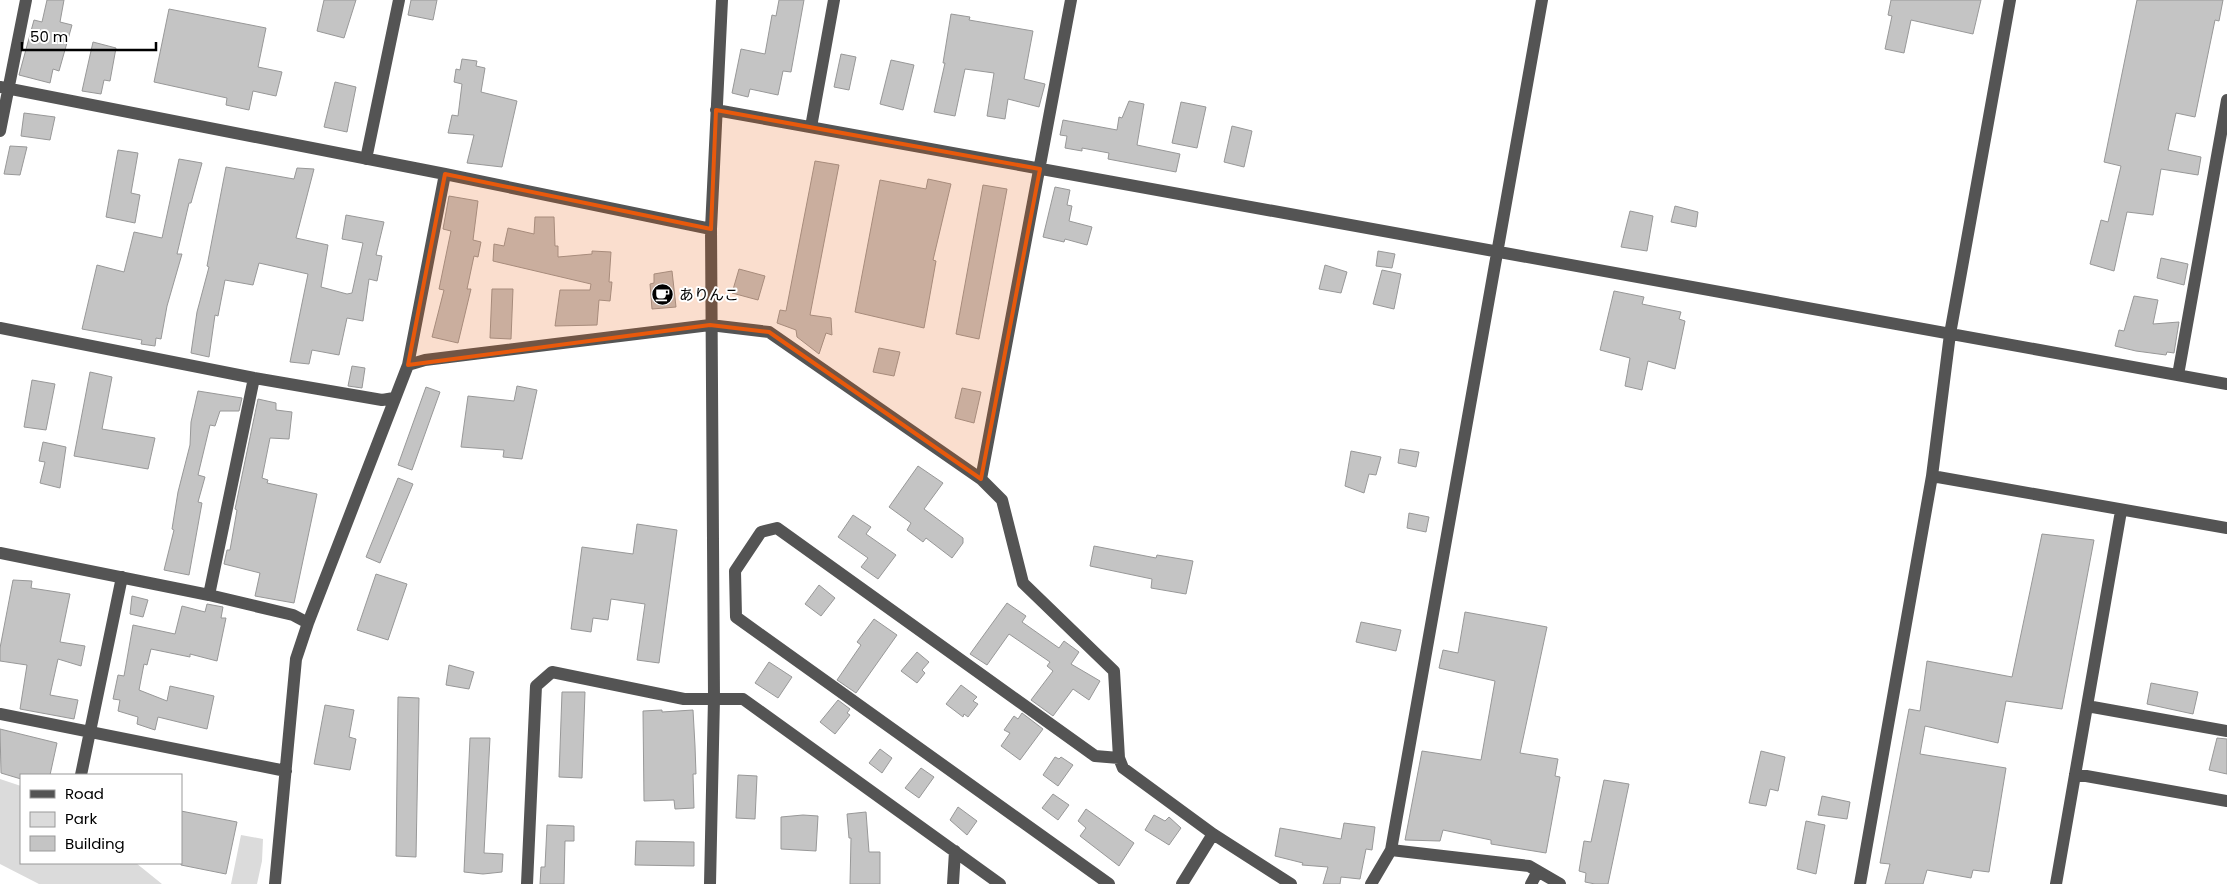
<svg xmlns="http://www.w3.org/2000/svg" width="2227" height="884" viewBox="0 0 2227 884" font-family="Poppins,'Noto Sans JP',sans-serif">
<rect width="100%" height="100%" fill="#fff"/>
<path fill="#dbdbdb" d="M0,779L21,786V863H136L162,884H39L0,864Z
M241,835L263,839L262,861L257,884H231Z"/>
<path fill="#c4c4c4" stroke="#989898" d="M47,0H64L60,22L72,25L59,71L53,69L50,83L19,75L34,20L42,22Z
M324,0H356L344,38L317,31Z
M411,0H437L433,20L408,15Z
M779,0H804L791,72L783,71L778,95L750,89L748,97L732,93L741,49L765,54L772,15L776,16Z
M1891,0H1981L1973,34L1911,20L1904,53L1885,49L1892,16L1888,15Z
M2137,0H2223L2219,21L2215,20L2195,117L2176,113L2168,150L2201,157L2198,175L2161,169L2153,215L2127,212L2114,271L2090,264L2101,220L2108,222L2121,166L2104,162Z
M169,9L266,28L258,67L282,72L276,96L253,91L249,110L226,105L227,98L154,82Z
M951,14L970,17L969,20L1033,31L1024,79L1045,84L1039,107L1008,99L1005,119L987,116L994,73L965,69L955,116L934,112L945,63H943Z
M93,42L116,48L110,81L104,80L101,94L82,91Z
M841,54L856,57L849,90L834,87Z
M462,59L477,61L476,66L485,68L481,92L517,101L502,167L467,163L474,135L448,133L452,115L458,116L462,84L454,82L456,69L460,70Z
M891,60L914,65L903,110L880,104Z
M335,82L356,87L347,132L324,127Z
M1129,101L1144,104L1137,145L1180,154L1176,172L1108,159L1109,153L1082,148V151L1065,148L1067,136L1060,135L1063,120L1117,130L1119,117L1122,118Z
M1181,102L1206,107L1197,148L1172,143Z
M24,113L55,117L50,140L21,136Z
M1232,126L1252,131L1244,167L1224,162Z
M10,146L27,147L20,175L4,174Z
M118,150L138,153L131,193L140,195L135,223L106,217Z
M179,159L202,163L191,203H189L177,254H182L167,306L161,339L156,338L155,346L141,344L142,340L82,329L97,265L124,272L134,232L162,238Z
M815,161L839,165L810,315L831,318L832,335L826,333L819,354L797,337L796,330L777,323L780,310L786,311Z
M226,167L294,179L297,168L314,169L296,238L328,245L321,287L347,294L352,293L363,243L342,239L346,215L384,222L376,255L382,256L377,281L369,279L363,321L347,318L339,355L312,350L309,364L290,362L308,274L259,263L253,285L225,280L218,316L215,315L209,357L191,353L197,312L209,267L207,266Z
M928,179L951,184L933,260L936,261L924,328L855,312L880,180L926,189Z
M983,185L1007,189L979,339L956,334Z
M1055,187L1070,190L1067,205L1072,206L1069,221L1092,227L1087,245L1065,239L1064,242L1043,237Z
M449,196L478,201L473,240L481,242L478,257L474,256L467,289H471L458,343L432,337L444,290L439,289L451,231L443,229Z
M1675,206L1698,212L1696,227L1671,222Z
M1630,211L1653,216L1647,251L1621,247Z
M535,217H554L555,246H558V257L592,254V251L611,252L609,282H612L610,301L599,300L597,325L555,326L560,290H590L591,284L493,261L494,244L504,246L508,228L534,234Z
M1378,251L1395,254L1392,268L1376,266Z
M2161,258L2188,264L2184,285L2157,278Z
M1325,265L1347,272L1341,293L1319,289Z
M739,269L765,276L758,300L732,293Z
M1382,270L1401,274L1394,309L1373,304Z
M672,271L676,307L652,309L650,284L654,283V274Z
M492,289H513L511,339L490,338Z
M1614,291L1644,297L1642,304L1681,312L1679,319L1685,321L1675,369L1648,361L1642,390L1625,386L1630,358L1600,350Z
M2134,296L2158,300L2153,324L2179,322L2174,353L2167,352L2166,355L2136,351L2115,346L2119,330L2124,331Z
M879,348L900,352L894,376L873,372Z
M352,366L365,368L362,388L348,386Z
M90,372L112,377L102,429L155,438L148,469L74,456Z
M32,380L55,384L46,430L24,427Z
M517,386L537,390L522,459L503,457L504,450L461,447L468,396L514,401Z
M426,387L440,392L412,470L398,465Z
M962,388L981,392L974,423L955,418Z
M198,391L242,398L239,411H220L215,426L210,425L198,475L205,477L198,502L202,503L189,575L164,570L174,530L172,529L178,492L190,445L191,422Z
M258,399L276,403V410L292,412L289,439L270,438L262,478L268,480L267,483L317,494L294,603L255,596L260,573L224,564L227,550H230L237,510L235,509Z
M43,442L66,447L60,488L40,483L45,462L39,461Z
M1400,449L1419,452L1416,467L1398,463Z
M1351,451L1381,457L1376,475L1369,474L1364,493L1345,486Z
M918,466L943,483L924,509L963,538V543L952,558L926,538L923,542L907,530L911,523L889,507Z
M398,478L413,484L380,563L366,557Z
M1409,513L1429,517L1426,532L1407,528Z
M853,515L871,527L866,534L896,555L878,579L861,567L868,558L838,537Z
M637,524L677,530L659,663L637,660L645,604L611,599L608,620L593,618L591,632L571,629L582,547L633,554Z
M2042,534L2094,540L2062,709L2006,701L1998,743L1925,726L1920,754L2006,768L1989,872L1973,870L1971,878L1927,870L1923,884H1885L1890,864L1880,863L1897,773L1909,709L1920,711L1927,661L2012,677Z
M1094,546L1156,558L1157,555L1193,561L1186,594L1151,588L1152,579L1090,566Z
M376,574L407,584L388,640L357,630Z
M13,580L32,581L31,588L70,594L60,642L85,646L81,666L58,659L50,695L78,700L74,719L20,709L27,665L0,661V648Z
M819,585L835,598L821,616L805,604Z
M132,596L148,600L143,617L130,614Z
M1007,603L1026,616L1022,622L1059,648L1064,641L1079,652L1071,664L1100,681L1089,700L1073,689L1053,716L1031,700L1053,671L1047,666L1050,662L1009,634L987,665L970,654Z
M207,604L223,607L221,618H226L217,661L190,654V657L151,649L147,665L144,664L139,690L167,701L170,686L214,696L207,729L158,717L155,730L137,724L138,717L118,711L120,700L113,699L118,675L124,676L133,625L175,634L182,606L205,612Z
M1465,612L1547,627L1520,753L1558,759L1555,776L1560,777L1546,853L1491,844V840L1443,830L1440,841L1405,840L1422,751L1481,760L1495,681L1439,668L1443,650L1458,653Z
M874,619L897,635L856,693L837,680L861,645L857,642Z
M1361,622L1401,630L1396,651L1356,642Z
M917,652L929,662L922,670L925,673L917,683L901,671Z
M769,662L792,677L778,698L755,683Z
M449,665L474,672L469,689L446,685Z
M2151,683L2198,692L2193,714L2147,704Z
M961,685L977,697L973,701L978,704L968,717L964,714L963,717L946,704Z
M562,692H585L582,778L559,777Z
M398,697L419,698L416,857L396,856Z
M838,700L850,709L847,713L850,715L835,734L820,722Z
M325,705L354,710L349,737L356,739L350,770L314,764Z
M662,710V712L693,710L695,746L696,774H693L694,808L675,809L674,800L644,801L643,711Z
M1022,713L1043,729L1020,760L1001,746L1010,733L1004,730L1014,716L1018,719Z
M0,729L57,743L50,775H21V779L1,773Z
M470,738H490L484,853L503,854L502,872L483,874L464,872Z
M2217,738L2227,739V774L2209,770Z
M880,749L892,758L882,773L869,763Z
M1761,751L1785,757L1778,791L1770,789L1766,806L1749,803Z
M1055,757L1059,759L1061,757L1073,765L1058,786L1043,775Z
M921,768L934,777L919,798L905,788Z
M738,775L757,776L755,819L736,818Z
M1604,780L1629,784L1608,884H1595L1585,882L1586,873L1579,871L1584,841L1591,842Z
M1053,794L1069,805L1058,820L1042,808Z
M1822,796L1850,802L1847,819L1818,815Z
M958,807L977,821L967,835L950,820Z
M1086,809L1134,843L1119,866L1080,836L1086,828L1078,821Z
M181,811L237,822L226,874L181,865Z
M866,812L869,852H880V884H850L851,838H849L847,814Z
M803,815L818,816L816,851L781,849V817Z
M1154,815L1165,821L1169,817L1181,828L1169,845L1145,830Z
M1806,821L1825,825L1816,874L1797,869Z
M1344,823L1375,827L1372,850L1366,849L1360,879L1341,877L1340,884H1323L1328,867L1302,865L1303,863L1275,856L1280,828L1341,839Z
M547,825L574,826V841H565L564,884H540L541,867H545Z
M636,841L694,842V866L635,865Z"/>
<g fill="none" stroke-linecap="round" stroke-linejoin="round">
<path stroke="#545454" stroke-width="12" d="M0,87L445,174L711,229
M716,110L2227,384
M811,127L834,0
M0,131L26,0
M366,159L399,0
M0,328L254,378L382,400L394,398
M408,365L445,174
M2178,375L2227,100
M1932,476L2227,528
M981,479L1071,0
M0,553L209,595L293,615L308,623
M209,595L254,378
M2087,706L2227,731
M0,714L286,771
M2075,774L2227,801
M81,775L122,577
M1391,850L1542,0
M275,884L296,659L308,623L408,365L425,360L710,325L769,332L981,479L1002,500L1023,583L1114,671L1119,758L1123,768L1213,834L1291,884
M527,884L536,686L552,672L684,699H743L1000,884
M710,884L714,698L711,229L722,0
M953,884L955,851
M1109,884L736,617L735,571L761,532L777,528L1095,756L1119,758
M1182,884L1213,834
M1371,884L1391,850L1529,866L1560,884
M1531,884L1538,871
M1860,884L1932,476L1950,334L2010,0
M2056,884L2121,511"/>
</g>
<path fill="#e8590c" fill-opacity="0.2" stroke="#e8590c" stroke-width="4" stroke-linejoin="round" d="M716,110L1040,169L981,479L769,332L710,325L408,365L445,174L711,229Z"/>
<defs>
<symbol id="cafe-disc" viewBox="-11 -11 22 22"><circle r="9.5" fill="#000" stroke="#fff"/><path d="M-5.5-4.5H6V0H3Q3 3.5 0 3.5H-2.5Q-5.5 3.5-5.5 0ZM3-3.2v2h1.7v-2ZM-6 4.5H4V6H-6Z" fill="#fff"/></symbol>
</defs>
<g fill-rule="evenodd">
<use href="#cafe-disc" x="650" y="282" width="25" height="25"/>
</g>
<g text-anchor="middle" stroke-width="4" stroke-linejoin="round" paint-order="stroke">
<g font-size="15" fill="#000" stroke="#fff" text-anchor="start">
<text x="679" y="300">ありんこ</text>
</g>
</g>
<rect x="20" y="774" width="162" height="90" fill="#ffffff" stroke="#999999"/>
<rect x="30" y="790" width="25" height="8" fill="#545454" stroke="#999999"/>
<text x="65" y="799" font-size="15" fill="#000000">Road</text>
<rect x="30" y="812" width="25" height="15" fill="#dbdbdb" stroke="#999999"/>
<text x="65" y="824" font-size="15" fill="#000000">Park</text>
<rect x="30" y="836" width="25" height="15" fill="#c4c4c4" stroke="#999999"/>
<text x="65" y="849" font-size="15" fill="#000000">Building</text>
<path d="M22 42v8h134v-8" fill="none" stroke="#000000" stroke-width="2.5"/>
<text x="30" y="42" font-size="15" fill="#000000" stroke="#ffffff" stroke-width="4" paint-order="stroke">50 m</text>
</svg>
